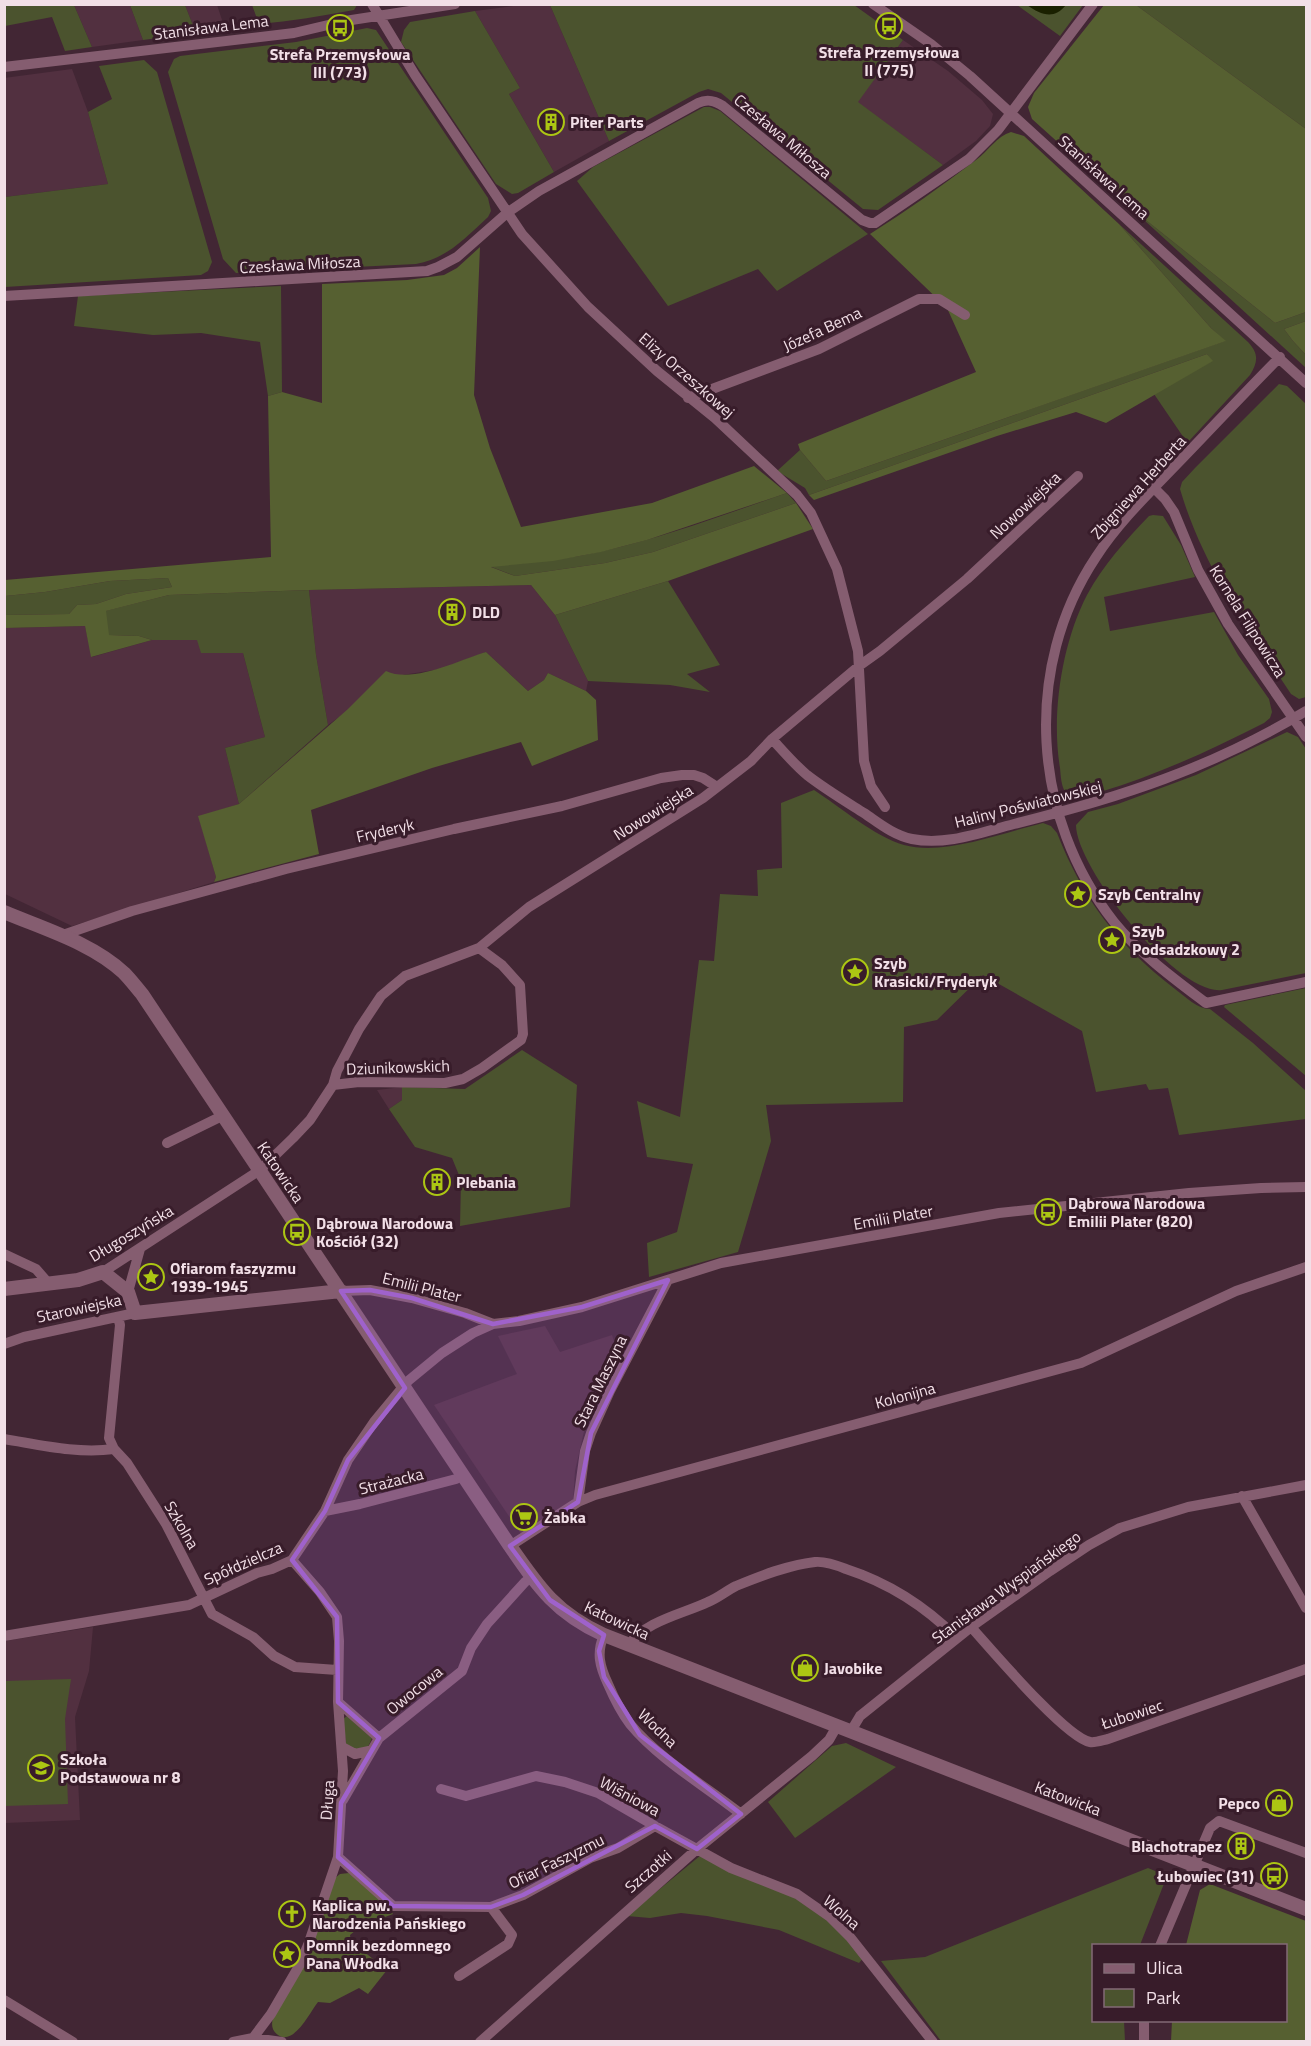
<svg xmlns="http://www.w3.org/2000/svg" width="1311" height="2046" viewBox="0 0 1311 2046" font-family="'Titillium Web',sans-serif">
<rect width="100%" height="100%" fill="#422634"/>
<path fill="#523040" d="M74,5H130L143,40L92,47Z
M185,5H217L225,29L196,33Z
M521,5H550L609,141L554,172L509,94L520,88L475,11Z
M903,40L948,71L982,100L993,114L990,126L976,141L943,165L857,102Z
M72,69L88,112L108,184L5,197L4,78Z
M531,585L555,615L588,681L586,691L548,673L544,680L528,691L486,652L441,669L396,676L328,725L316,655L309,590Z
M85,626L92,657L152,640H198L202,653H243L265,737L225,748L239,804L199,817L216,877L214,882L72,926L5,894L4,628Z
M402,1087V1100L389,1109L377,1090Z
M545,1326L560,1352L612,1335L620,1359L585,1427L575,1471L573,1502L521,1534L434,1405L517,1374L498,1336Z
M93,1627L89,1671L75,1717L80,1820L5,1823V1641Z"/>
<path fill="#4b532e" d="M5,4L74,5L92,47L65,51L52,17L5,26Z
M130,5H185L196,33L143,40Z
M252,5V4L357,5L354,10C322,16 291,21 259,24Z
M550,5H854L903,40L858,102L943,165L878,210L863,209L721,93L708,89L699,92L609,141Z
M1017,5H1083L1060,36Z
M1136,5H1306V129Z
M475,11L520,88L509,94L554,172L518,193L512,194L496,184L401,42L404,30L410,22Z
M367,28L376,30L488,198L491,211L488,217C465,238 448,258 416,264L236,273L223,259L168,72L174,59L180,56L296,42Z
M144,60L157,72L212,262L208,271L201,275L5,287V197L108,184L88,112L112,99L99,66Z
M704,107H710L720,111L868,234L777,291L758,269L668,306L577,181L593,167Z
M1132,209L1275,323L1306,312V321L1284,329L1293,341L1306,355V368Z
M1119,224L1248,342C1259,354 1258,362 1250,375L1189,441L1184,438L1154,394L1212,361L1207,354L809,495L805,488L777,471L800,450L826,481L1225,341L1211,328Z
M281,286L282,392L268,396L260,342L201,333L153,335L74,326L78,296Z
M1279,384L1287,386L1306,404V697L1299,699L1291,694C1248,629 1202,565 1180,489L1182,482L1195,468Z
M787,493L796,503L653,552L605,563L515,576L489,566C527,563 565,560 603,551C666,537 726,514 787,493Z
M1153,515L1163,516L1181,545L1195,577L1104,597L1110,631L1214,612L1238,655L1269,699L1272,712L1270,718L1264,723C1211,750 1157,775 1100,792C1093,794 1082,799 1074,798C1061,796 1061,777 1060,768C1051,714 1062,643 1087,595C1103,565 1126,540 1149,516Z
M168,578L172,587L126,594L96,604L77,605L69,614L5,615V596L45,592L110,581Z
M668,581L720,665L687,674L710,692L670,685L588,681L555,615Z
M309,590L316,655L328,725L239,804L225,748L265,737L243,653H201L197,640H152L139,636L108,635L105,611L169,595Z
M1287,732L1298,737L1306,749V973L1222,990C1178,996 1076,868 1076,825L1088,812L1118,804L1196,775Z
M814,790C839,806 875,837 904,845C944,856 1002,833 1043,823L1051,826L1057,833C1084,901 1117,944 1175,989C1186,997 1197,1009 1210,1009L1253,1043L1306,1091V1119L1179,1135L1168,1088L1149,1090L1146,1084L1096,1092L1082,1031L983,975L937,1020L904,1027L903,1102L766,1105L771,1141L738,1252L649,1277L647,1243L677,1232L693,1164L647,1157L637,1101L680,1117L699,960L714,961L720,894L758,896L757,870L782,868L781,803Z
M1306,988V1076L1224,1007L1225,1005Z
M522,1050L577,1085L570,1207L460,1226L461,1180L452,1158L415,1147L389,1109L402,1100V1087L465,1089Z
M71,1679L65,1719L68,1804L5,1806V1681Z
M347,1716L372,1738L368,1747L358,1751L346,1744L343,1719Z
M846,1743L896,1767L795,1838L768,1802L832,1746Z
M701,1855L795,1898L830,1921L864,1957L859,1963L779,1930L707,1916L681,1913L650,1918L627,1916Z
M1148,1868L1167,1876L1140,1945L1094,1946V2020L1124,2021L1125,2041H941L881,1961L925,1957Z"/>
<path fill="#566031" d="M1104,5H1136L1306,129V312L1275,323L1132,209L1032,119L1028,107L1034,93Z
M1011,132L1024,136L1119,224L1211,328L1226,341L826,481L800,450L798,444L976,372L947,308L870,234C906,211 942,186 976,160C988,151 997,136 1011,132Z
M480,247L474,395L490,448L521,527L652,503L754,466L787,493L647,540L601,552L553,561L491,567L515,576L605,563L653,552L796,503L813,529L668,581L555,615L531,585L309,590L169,595L106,611L109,635L139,636L152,640L91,657L85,626L5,628V615L69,614L77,605L96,604L126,594L172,587L168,578L110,581L45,592L5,596V580L271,557L268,396L282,392L322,403V284L407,280L444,275L457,268Z
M1306,321V355L1293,341L1284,329Z
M1207,354L1213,361L1106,423L1076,412L997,436L814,500L809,495Z
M486,652L528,691L544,680L548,673L586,691L596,700L598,740L532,766L521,742L432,768L311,810L319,854L214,882L216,877L198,816L239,804L348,709L386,671C413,684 459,660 486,652Z
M349,1873L385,1903L393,1914L361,1926L350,1935L352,1947L363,1951L387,1970L368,1994L359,1988L330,2003L318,2002C310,2012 294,2046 278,2035C272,2031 271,2025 273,2018L335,1878L340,1874Z
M1210,1884L1306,1921V2041H1171L1172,2021L1286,2020V1946L1186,1945L1200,1890Z"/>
<path fill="#1a2000" d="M1027,5H1066C1054,20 1041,15 1027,5Z"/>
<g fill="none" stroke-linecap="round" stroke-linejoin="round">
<path stroke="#855d70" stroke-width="10" d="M372,4L415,75L522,234L588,307L657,371L715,418L797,495L811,513L837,569L858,651L864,761L871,786L885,807
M873,4L931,44L970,76L1306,383
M4,67L294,33L345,21L455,4
M4,296L427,271L438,267L457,257L507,213L539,191L698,103C707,99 714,100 723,106L862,220L870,223H875L969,159L998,130L1093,4
M1280,357C1245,392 1211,429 1176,465C1148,494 1118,523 1096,557C1022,668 1032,818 1114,922C1140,954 1173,978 1206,1003L1306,982
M688,398L819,349L919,299H939L965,315
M1154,488L1165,499L1174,512L1198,570L1228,624L1306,737
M772,739C783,751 794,764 807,775C825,789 845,801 864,813C879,823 893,835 912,839C946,846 982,832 1014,824C1122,797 1211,768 1306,711
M60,936L132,911L286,869L454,829L562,806L661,778L682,775H694L703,778L717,787
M333,1085L359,1082L445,1083L463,1079L482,1068L521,1040L523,1034L520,985L502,965L479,948
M167,1143L224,1115
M4,1254L36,1269L49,1284
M103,1272L260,1170L293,1138L310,1120L333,1085L337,1071L359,1029L381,996L405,976L479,948L529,907L703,798L751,761L772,739L859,666L880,651L967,579L1078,476
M341,1291L370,1290L412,1298L465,1313L493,1324L519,1321L582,1307L721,1263L999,1213L1189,1193L1261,1188L1306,1187
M128,1292L140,1249
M118,1317L120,1325L109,1438L114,1449L127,1463L166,1524L212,1614L253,1637L274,1656L295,1667L337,1670
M4,1344L24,1337L135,1313
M4,1439C41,1445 77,1454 114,1449
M1242,1496L1306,1608
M578,1502L585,1451L591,1433L610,1391L668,1280
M325,1511L360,1504L456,1479L463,1475
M510,1546L578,1502L595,1495L1081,1363L1236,1291L1306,1267
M971,1627C991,1649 1065,1737 1090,1742C1095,1743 1103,1740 1108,1739L1306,1669
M604,1635C596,1653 600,1667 608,1684C614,1698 621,1712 630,1724C659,1759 705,1786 741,1814
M4,1636L189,1605L257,1573L272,1569L292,1560L325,1511L348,1460L374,1422L408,1381L442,1353L473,1333L493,1324
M629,1645C645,1621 683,1614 708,1602C718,1598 726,1591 736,1586C760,1576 788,1565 815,1562C825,1561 836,1565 846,1569C889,1583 925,1606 957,1638
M338,1702L379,1738
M851,1731L860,1716L971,1627L1050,1571L1089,1545L1120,1528L1188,1507L1306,1485
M342,1747L355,1754L369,1751
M441,1789L466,1796L536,1776L565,1782L598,1793L655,1826L731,1868L797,1894L830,1917L850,1937L933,2042
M343,1800L379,1738L462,1671L471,1648L487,1624L525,1582L532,1577
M338,1857L393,1906L491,1907L523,1895L590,1858L618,1848L655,1826
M1160,1946L1210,1828L1219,1821L1306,1853
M459,1976L508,1944L512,1935L491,1907
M4,2000L73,2042
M1144,2020V2042
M253,2038L271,2014L299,1966L308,1945L338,1857L343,1771L338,1702L339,1641L337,1617L320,1592L292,1560
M233,2042L253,2038L282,2042
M480,2042L697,1849L812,1756L829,1740L837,1726"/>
<path stroke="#855d70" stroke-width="14" d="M4,912C44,929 92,943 124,973C130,979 136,987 142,994L510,1546C539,1588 556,1613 604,1635L1306,1909
M4,1289L78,1280L103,1272L128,1292L135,1313L341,1291"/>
</g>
<path fill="#9f62cb" fill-opacity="0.2" stroke="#9f62cb" stroke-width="4.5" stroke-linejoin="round" d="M668,1280L591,1433L578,1502L510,1546L550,1600L604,1635L599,1651L604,1677L640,1735L741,1814L697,1849L655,1826L523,1895L491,1907L393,1906L338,1857L341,1803L379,1738L338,1702L337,1617L292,1560L325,1511L348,1460L405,1388L341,1291L370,1290L412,1298L493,1324L582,1307Z"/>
<defs>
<symbol id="bus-ring" viewBox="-11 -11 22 22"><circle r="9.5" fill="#381c2a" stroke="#acc613" stroke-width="1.5"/><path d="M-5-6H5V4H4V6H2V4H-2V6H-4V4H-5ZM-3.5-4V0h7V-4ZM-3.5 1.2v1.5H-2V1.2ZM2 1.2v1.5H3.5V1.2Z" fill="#acc613"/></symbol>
<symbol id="building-ring" viewBox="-11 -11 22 22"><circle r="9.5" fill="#381c2a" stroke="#acc613" stroke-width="1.5"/><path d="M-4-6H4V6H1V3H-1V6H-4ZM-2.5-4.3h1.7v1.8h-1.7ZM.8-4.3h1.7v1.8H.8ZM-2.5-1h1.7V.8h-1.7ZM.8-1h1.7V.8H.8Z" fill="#acc613"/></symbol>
<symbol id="sight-ring" viewBox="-11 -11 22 22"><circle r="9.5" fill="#381c2a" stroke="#acc613" stroke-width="1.5"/><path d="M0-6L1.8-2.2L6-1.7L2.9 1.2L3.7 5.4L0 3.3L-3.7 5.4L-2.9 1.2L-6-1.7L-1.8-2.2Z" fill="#acc613"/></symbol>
<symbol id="supermarket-ring" viewBox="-11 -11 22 22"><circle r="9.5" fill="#381c2a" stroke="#acc613" stroke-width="1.5"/><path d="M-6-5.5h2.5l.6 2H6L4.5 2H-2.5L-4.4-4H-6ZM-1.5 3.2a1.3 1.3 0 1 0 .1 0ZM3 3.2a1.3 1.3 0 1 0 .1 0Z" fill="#acc613"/></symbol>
<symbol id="shop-ring" viewBox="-11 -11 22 22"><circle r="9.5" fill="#381c2a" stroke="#acc613" stroke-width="1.5"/><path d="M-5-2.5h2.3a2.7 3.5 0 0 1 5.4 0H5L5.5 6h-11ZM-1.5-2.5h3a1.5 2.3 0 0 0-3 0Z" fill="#acc613"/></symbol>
<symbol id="school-ring" viewBox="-11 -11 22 22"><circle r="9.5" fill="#381c2a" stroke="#acc613" stroke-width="1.5"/><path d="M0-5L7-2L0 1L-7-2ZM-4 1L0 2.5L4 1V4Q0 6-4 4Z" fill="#acc613"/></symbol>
<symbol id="church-ring" viewBox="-11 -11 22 22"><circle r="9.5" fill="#381c2a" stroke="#acc613" stroke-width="1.5"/><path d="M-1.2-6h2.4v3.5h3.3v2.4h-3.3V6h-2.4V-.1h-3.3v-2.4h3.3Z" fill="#acc613"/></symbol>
</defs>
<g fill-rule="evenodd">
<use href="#bus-ring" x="874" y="11" width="30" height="30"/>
<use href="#bus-ring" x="325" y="13" width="30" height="30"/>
<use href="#building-ring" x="536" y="107" width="30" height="30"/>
<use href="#building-ring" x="437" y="597" width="30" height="30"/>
<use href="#sight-ring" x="1063" y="879" width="30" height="30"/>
<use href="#sight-ring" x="1097" y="925" width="30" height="30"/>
<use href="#sight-ring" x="840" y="957" width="30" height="30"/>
<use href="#building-ring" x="422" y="1167" width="30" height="30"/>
<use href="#bus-ring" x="1033" y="1197" width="30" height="30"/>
<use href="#bus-ring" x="282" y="1217" width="30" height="30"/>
<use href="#sight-ring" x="136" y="1262" width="30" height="30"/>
<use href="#supermarket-ring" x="509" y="1502" width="30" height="30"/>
<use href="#shop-ring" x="790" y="1653" width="30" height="30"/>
<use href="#school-ring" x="26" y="1753" width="30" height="30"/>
<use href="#shop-ring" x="1264" y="1788" width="30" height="30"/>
<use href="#building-ring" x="1226" y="1831" width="30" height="30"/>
<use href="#bus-ring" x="1259" y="1861" width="30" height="30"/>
<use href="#church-ring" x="277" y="1899" width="30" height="30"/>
<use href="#sight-ring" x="272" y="1939" width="30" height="30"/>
</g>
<g text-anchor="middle" stroke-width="6" stroke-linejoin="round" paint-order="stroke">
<g font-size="16" fill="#f2dfe7" stroke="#381c2a">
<text transform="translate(211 27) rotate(-7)" y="6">Stanisława Lema</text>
<text transform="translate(783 136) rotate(40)" y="6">Czesława Miłosza</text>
<text transform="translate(1104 177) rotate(42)" y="6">Stanisława Lema</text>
<text transform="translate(300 264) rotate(-3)" y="6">Czesława Miłosza</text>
<text transform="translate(822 329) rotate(-25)" y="6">Józefa Bema</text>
<text transform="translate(687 375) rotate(41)" y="6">Elizy Orzeszkowej</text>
<text transform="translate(1138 487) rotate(-48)" y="6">Zbigniewa Herberta</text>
<text transform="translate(1025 505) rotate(-43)" y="6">Nowowiejska</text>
<text transform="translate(1248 621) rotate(58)" y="6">Kornela Filipowicza</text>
<text transform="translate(1028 804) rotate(-14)" y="6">Haliny Poświatowskiej</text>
<text transform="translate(653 812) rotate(-32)" y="6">Nowowiejska</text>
<text transform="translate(385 830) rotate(-13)" y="6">Fryderyk</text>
<text transform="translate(398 1067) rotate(-2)" y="6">Dziunikowskich</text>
<text transform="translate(281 1172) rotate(56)" y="6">Katowicka</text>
<text transform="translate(893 1217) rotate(-10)" y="6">Emilii Plater</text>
<text transform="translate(131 1233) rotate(-31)" y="6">Długoszyńska</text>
<text transform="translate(422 1287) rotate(14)" y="6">Emilii Plater</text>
<text transform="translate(79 1308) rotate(-12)" y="6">Starowiejska</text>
<text transform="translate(600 1381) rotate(-64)" y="6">Stara Maszyna</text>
<text transform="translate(905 1395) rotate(-15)" y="6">Kolonijna</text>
<text transform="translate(391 1481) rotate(-14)" y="6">Strażacka</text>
<text transform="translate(182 1525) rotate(60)" y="6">Szkolna</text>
<text transform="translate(243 1563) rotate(-24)" y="6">Spółdzielcza</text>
<text transform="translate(1006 1587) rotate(-36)" y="6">Stanisława Wyspiańskiego</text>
<text transform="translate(617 1620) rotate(25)" y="6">Katowicka</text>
<text transform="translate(414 1690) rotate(-39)" y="6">Owocowa</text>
<text transform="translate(1132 1714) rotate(-18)" y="6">Łubowiec</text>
<text transform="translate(658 1728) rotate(44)" y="6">Wodna</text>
<text transform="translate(630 1796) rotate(28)" y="6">Wiśniowa</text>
<text transform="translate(1068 1798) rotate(21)" y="6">Katowicka</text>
<text transform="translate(327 1800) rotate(-86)" y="6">Długa</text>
<text transform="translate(556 1861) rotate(-26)" y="6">Ofiar Faszyzmu</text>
<text transform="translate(648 1871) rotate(-41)" y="6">Szczotki</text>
<text transform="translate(842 1912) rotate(41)" y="6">Wolna</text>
</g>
<g font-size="16" font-weight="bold" fill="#f2dfe7" stroke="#381c2a" text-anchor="start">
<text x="889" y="58" text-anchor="middle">Strefa Przemysłowa<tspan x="889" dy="18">II (775)</tspan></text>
<text x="340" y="60" text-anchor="middle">Strefa Przemysłowa<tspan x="340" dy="18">III (773)</tspan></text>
<text x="570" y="128">Piter Parts</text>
<text x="472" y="618">DLD</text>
<text x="1098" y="900">Szyb Centralny</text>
<text x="1132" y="937">Szyb<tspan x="1132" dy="18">Podsadzkowy 2</tspan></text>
<text x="874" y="969">Szyb<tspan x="874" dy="18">Krasicki/Fryderyk</tspan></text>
<text x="456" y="1188">Plebania</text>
<text x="1068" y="1209">Dąbrowa Narodowa<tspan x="1068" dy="18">Emilii Plater (820)</tspan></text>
<text x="316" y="1229">Dąbrowa Narodowa<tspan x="316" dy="18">Kościół (32)</tspan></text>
<text x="170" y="1274">Ofiarom faszyzmu<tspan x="170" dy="18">1939-1945</tspan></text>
<text x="544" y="1523">Żabka</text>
<text x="824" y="1674">Javobike</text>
<text x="60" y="1765">Szkoła<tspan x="60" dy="18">Podstawowa nr 8</tspan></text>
<text x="1260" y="1809" text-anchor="end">Pepco</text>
<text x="1222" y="1852" text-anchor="end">Blachotrapez</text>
<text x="1254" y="1882" text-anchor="end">Łubowiec (31)</text>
<text x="312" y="1911">Kaplica pw.<tspan x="312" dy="18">Narodzenia Pańskiego</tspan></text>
<text x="306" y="1951">Pomnik bezdomnego<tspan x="306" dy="18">Pana Włodka</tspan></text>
</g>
</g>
<rect width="1311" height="2046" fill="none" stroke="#f2dfe7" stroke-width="12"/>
<rect x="1092" y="1944" width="195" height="78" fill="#381c2a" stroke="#826a76" stroke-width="1.5"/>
<rect x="1104" y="1964" width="30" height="9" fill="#855d70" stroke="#826a76" stroke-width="1.5"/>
<text x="1146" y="1974" font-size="18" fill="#f2dfe7">Ulica</text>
<rect x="1104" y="1989" width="30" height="18" fill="#4b532e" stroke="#826a76" stroke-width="1.5"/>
<text x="1146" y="2004" font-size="18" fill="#f2dfe7">Park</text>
</svg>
